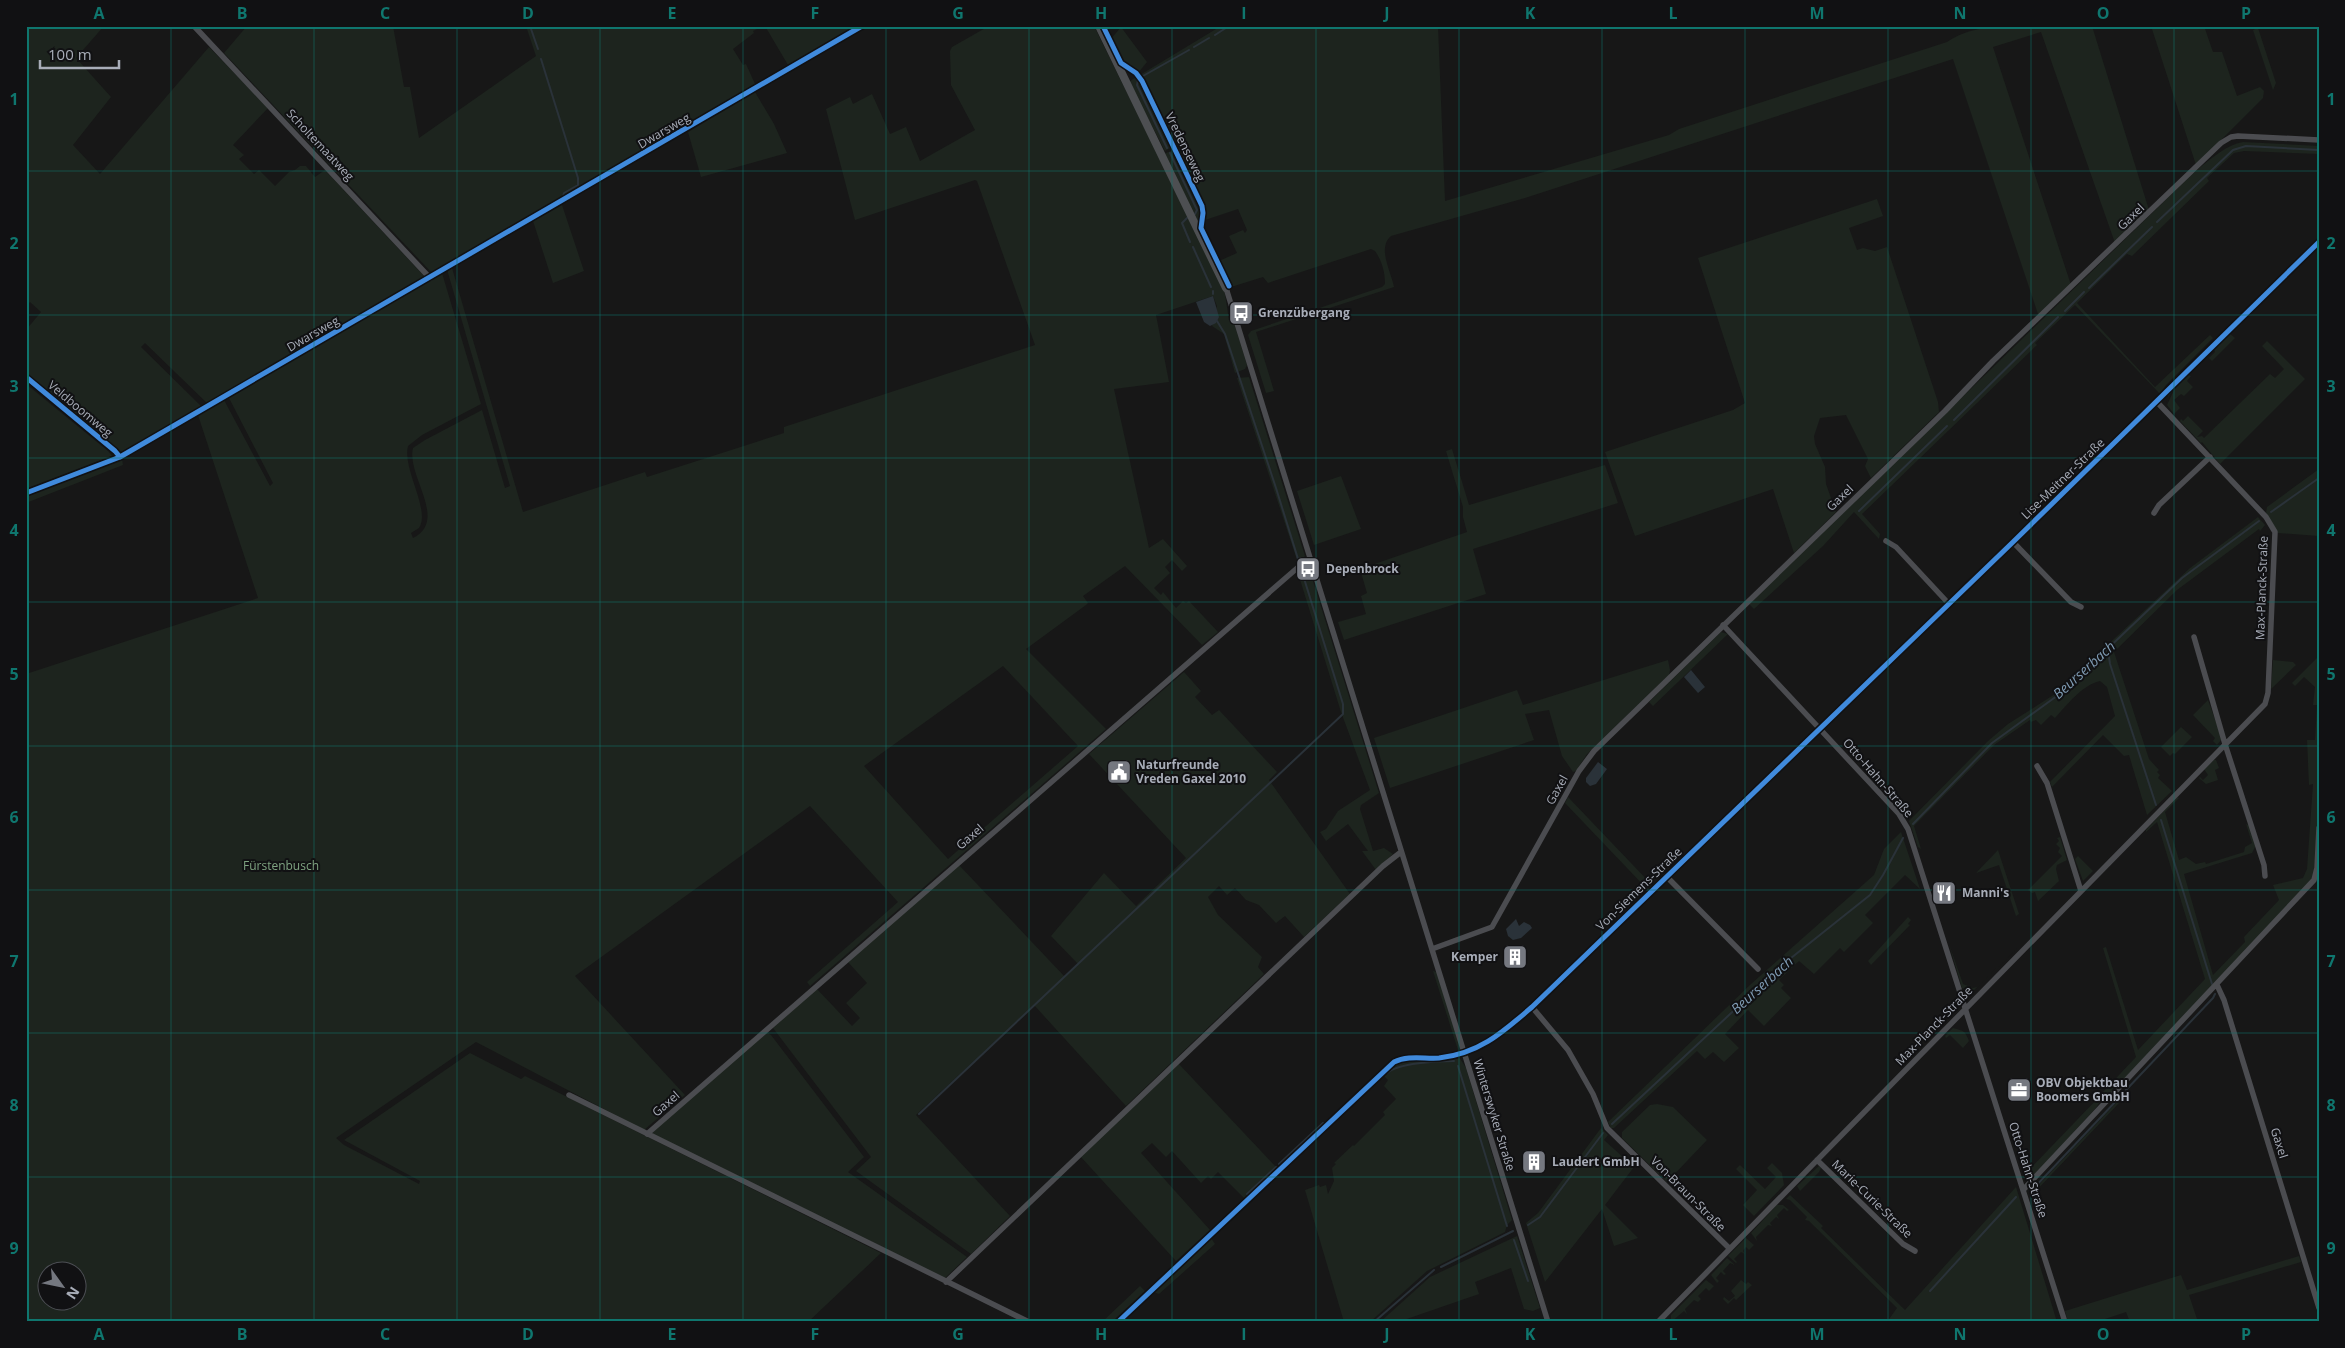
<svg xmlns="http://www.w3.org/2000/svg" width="2345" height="1348" viewBox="0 0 2345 1348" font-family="'Open Sans',sans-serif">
<rect width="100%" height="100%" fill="#171717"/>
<path fill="#1d241e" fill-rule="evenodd" d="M26,26H104L76,58L111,97L73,145L100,174L209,47L268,108L233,145L244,155L239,159L254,174L259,170L275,186L289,172L295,170L300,166H306L315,177L325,170L425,277L208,404L145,343L141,347L202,407L121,452L117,451L26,374V330L41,312L30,302L26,306Z
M247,26H393L404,87H410L419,138L536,56L526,26H763L753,31L754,33L733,49L743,65L746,64L755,84L432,273L224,53Z
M765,26H854L788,65Z
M989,26H1094L1224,288L1229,320L1233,319L1247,365L1245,369L1235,373L1224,334L1212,326L1217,306L1213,296L1156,315L1169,382L1114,389L1149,548L1163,539L1187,566L1182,571L1172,560L1165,567L1170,573L1154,588L1161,595L1163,592L1176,608L1183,601L1186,603L1189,601L1218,632L1202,645L1125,566L1083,596L1088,603L1086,605L1026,649L1106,729L810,986L807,982L898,902L810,806L575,976L685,1095L644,1130L476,1042L336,1138L344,1145L419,1184L420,1181L344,1140L470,1053L521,1079L525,1076L881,1253L808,1322H26V674L258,598L198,415L224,400L270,486L273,483L229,398L442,273L481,404L422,435L408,446C402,469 431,510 419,528L411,533L413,538C449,520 406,476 413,448L425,440L482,410L505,488L510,486L448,273V270L452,268L523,512L645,472L647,477L784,433V427L1035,345L977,181L975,180L855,220L826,109L850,97L853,104L872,94L890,134L906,127L920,161L975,130L951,85L950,51L952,47ZM1003,666L1078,746L948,859L864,766ZM48,1270H78V1300H48Z
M1221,26H1438L1445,201L1669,135L1679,129L1947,42C1982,17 2049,26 2092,26L2149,210L2115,243L2041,32L1993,47L2071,285L2039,317L1953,59L1525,198L1391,236C1377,248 1391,271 1394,287L1256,332L1274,391L1266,393L1248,335L1251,331L1382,287L1385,284C1385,272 1382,261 1375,251L1371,249L1268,283L1263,277L1231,287L1219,261L1237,253L1229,236L1243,230L1245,233L1247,230L1238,209L1202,221L1203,207L1140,75Z
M2151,26H2204L2213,52H2222L2237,96L2260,87L2264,91L2263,98L2196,165Z
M1121,27L1147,62L1138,73L1123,64L1111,39Z
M2258,28L2276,83L2273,90L2253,30Z
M1137,76L1172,147L1165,151L1129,82Z
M755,92L774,124L787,153L701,177L688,132Z
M2243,142L2319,146V154L2244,151L2234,153L2207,178L2209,181L2132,256L2127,254L2077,303L2155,387L2210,335L2213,338L2166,385L2160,394L2075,305L2035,343L2037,345L1862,514L1880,534L1879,539L1854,512L1823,546L1754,609L1749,604L2149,216C2171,196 2215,146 2243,142Z
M1173,150L1201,207V216L1198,223L1164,154Z
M1877,199L1883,216L1849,228L1857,250L1863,248L1875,251L1887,247L1938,402L1939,412L1871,478L1865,466L1868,459L1846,415L1820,418L1814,436L1815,444L1825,467L1826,484L1836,512L1794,553L1773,489L1635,536L1605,452L1733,410L1745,403L1698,258Z
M562,205L584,271L553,283L533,221Z
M2229,333L2235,338L2212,361L2209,358L2215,352L2214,349Z
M2267,341L2305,379L2220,464L2202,442L2201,443L2180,421L2181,419L2183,421L2188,416L2203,431L2197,437L2202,436L2204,438L2270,374L2275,378L2284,369L2262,346Z
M2188,375L2191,376L2187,381L2193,387L2184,396L2181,394L2174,400L2180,408L2174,414L2167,405L2175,388L2168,397L2166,403L2169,393Z
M1249,377L1305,556L1298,563L1237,378Z
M26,384L108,451L112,456L26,489Z
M1452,449L1469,505L1605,465L1618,503L1473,549L1486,594L1344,640L1338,622L1366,614L1361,596L1367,593L1360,569L1467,532L1463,517V507L1446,451Z
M122,459L123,465L26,503V496Z
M2319,469V536L2278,533L2266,513L2267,507Z
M1341,476L1361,529L1314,545L1297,491Z
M2258,517L2265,525L2260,531L2259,529L2177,590L2114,652L2149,759L2159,770L2157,772L2160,775L2158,778L2172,791L2147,815L2129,755L2124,756L2103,735L2052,787L2050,782L2115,716L2107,687L2100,681C2082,685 2067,705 2055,718L2051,715L2041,725L2036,720L2031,722L2030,720L1994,745L1914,826L1921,849L1918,847L1909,821L1988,741L2008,724L2055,694L2190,568Z
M1308,565L1379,793L1361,805L1360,809L1373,851L1384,848L1393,854L1376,870L1362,851H1368L1348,824L1326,841L1320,832L1326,829L1338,811L1370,790L1341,712L1298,573Z
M1721,632L1728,634L1653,706L1649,702Z
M2319,656V804L2314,875L2310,882L2109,1096L2103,1092L2136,1057L2103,948L2106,947L2138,1050L2205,979L2157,822L2146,832V830L2177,797L2179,798L2165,812L2179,860L2186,857L2196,864L2205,862L2206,864L2244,852L2245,847L2252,843L2246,824L2249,825L2256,845L2252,853L2184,874L2213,975L2245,942L2244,937L2279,900L2273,885L2303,878L2307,869L2313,784L2309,785L2307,740H2315L2317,705H2313L2315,687L2304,677L2295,686L2292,683Z
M1668,660L1670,670L1669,675L1587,754L1576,771L1573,772L1562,756L1549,710L1525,714L1534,740L1390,788L1374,738L1517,690L1523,705Z
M2273,660L2293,662L2296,665L2271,689Z
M1184,672L1201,691L1195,697L1212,715L1219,710L1277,772L1269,780L1350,894L1304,937L1285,916L1276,923L1259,905L1246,900L1235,888L1227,895L1219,886L1208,897L1218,915L1262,957L1258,967L1264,974L1126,1106L1034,1005L916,1115L1010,1216L971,1254L856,1171L871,1157L773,1028L816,988L852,1026L860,1018L846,1003L867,983L847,961L958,864L1065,977L1078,964L1051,936L1104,873L1136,906L1186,858L1089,754Z
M2208,700L2221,736V740L2217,745L2213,741L2215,738L2193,715Z
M2181,727L2192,737L2175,754L2173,753L2170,756L2161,747Z
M2214,760H2216L2219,768L2215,770L2218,780L2206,784L2199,778L2200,777L2203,780L2208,775L2204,769Z
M1568,797L1652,885L1648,890L1565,803Z
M1901,832L1920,889L1905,875L1865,915L1873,923L1844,952L1840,948L1814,974L1799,961L1779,980L1784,985L1781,988L1791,998L1764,1026L1748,1010L1725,1034L1739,1048L1724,1062L1713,1052L1705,1059L1697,1051L1614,1128H1611L1608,1122L1751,984L1874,875L1884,849Z
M2060,837L2067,860L2057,865L2056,869L2059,881L2038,901L2035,892L2032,893L2028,890L2062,856L2058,852L2060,848L2056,844L2059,841L2057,838Z
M1998,850L2019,914L2016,916L1999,865L1976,873Z
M2078,856L2093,871L2083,881L2075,859Z
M1908,917L1911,920L1908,924L1910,925L1871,965L1868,961Z
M1949,944L1963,984L1973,988L1977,987L2019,947L1973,991L1962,988Z
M1433,971L1437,972L1459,1043L1458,1050Z
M1953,1028C1963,1031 1965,1030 1969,1041L1963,1048L1950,1035L1946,1038L1945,1036Z
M766,1032L771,1035L864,1157L848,1172L967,1257L945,1278L652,1134L655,1129Z
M1459,1057L1466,1068L1512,1220L1507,1225L1505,1232L1427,1271L1370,1322H1344L1305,1190L1319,1185L1320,1187L1326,1185L1328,1194L1334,1181L1332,1168L1336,1164L1334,1163L1353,1145L1354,1146L1385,1115L1383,1112L1396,1099L1384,1086L1388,1080L1382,1074L1396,1062Z
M1178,1063L1276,1167L1244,1198L1218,1172L1211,1179L1208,1176L1201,1183L1172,1151L1166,1157L1152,1143L1141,1153L1210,1230L1176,1261L1080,1156Z
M2099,1097L2100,1102L2095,1109L2029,1181L2025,1180L2023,1176Z
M2117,1102L2119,1103L2034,1193L2033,1191Z
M1657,1104L1673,1107L1707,1140L1667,1182L1622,1138V1132L1650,1105Z
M1601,1128L1608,1135L1604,1140L1634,1167L1605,1205L1638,1238L1614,1246L1602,1209L1545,1282L1526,1223L1538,1213Z
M1306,1145L1309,1147L1211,1238L1215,1244L1159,1294L1153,1292Z
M1772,1163L1782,1173L1784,1185L1754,1216L1743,1205L1757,1190L1736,1169L1740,1165L1765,1189L1776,1177L1767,1168Z
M1819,1166L1821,1168L1819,1172L1800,1191L1797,1186Z
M2016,1187L2057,1322H1887L1897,1308L1809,1221L1805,1220L1807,1217L1790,1200L1786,1199L1790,1195L1823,1226L1821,1228L1905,1310Z
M1777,1205H1783L1789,1210L1787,1211L1784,1208L1777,1215L1779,1219L1776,1217L1770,1223L1772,1226L1768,1225L1756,1237L1757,1241L1751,1233Z
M1517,1236L1540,1308L1533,1311L1524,1309L1511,1268L1475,1282L1479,1294L1398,1322H1380L1430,1277Z
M1746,1238L1754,1245L1749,1250L1746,1247L1743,1251L1745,1254L1741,1252L1734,1259L1737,1262L1736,1263L1728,1256Z
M2299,1256L2301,1262L2189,1295L2198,1322H2130L2126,1312L2096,1322H2068L2065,1311L2181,1275L2187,1290Z
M1727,1258L1735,1265L1730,1263L1723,1271L1726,1274L1724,1275L1721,1272L1716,1278L1719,1281L1717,1283L1711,1275Z
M1706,1280L1714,1286L1709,1291L1706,1288L1698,1296L1701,1299L1698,1302L1694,1300L1685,1309L1687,1314L1684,1311L1671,1322V1315Z
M1741,1280L1746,1284L1748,1282L1752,1285L1736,1300L1734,1298L1728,1304L1723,1299L1724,1297L1729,1301L1735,1296L1731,1291Z
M1140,1286L1145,1291L1112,1322H1102Z"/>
<path fill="#2a3239" d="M1213,296L1219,317L1216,323L1210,326L1204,322L1196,302Z
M1691,670L1705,687L1698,693L1684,677Z
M1598,762L1607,769L1596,784L1590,786L1586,782V778Z
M1516,919L1519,926L1524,922L1530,925L1532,928L1521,938L1513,940L1508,936L1506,929Z"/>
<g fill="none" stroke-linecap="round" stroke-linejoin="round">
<path stroke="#2a3239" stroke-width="2" d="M530,26L538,49
M1215,35L1229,26
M1194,47L1209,38
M541,59L578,178V185L564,193L563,197
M1143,76L1189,50
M1138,80L1137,85L1167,148
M1170,153L1197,210L1195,214
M1187,218L1182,223L1190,242
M2157,222L2233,150L2246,146L2319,150
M1193,247L1211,287
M2089,288L2152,227
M1213,291V294
M2065,311L2084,292
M1954,420L2058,317
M1859,511L1947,426
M2271,512L2319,478
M2108,650L2110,664L2156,805
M2161,820L2212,984
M1913,824L1992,743L2061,693L2182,578L2259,521
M1458,1066L1507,1226
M1387,1073C1398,1063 1438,1061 1454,1061
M2126,1090L2213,998L2215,994
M919,1114L1343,714V704L1276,488L1225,334L1217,321
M1612,1124L1786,962L1870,895L1883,875L1903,838
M1279,1164L1323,1123
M2032,1190L2118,1099
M1247,1194L1276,1167
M1528,1225L1540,1217L1603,1133
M1514,1240L1528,1281
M1441,1267L1513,1231
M1930,1291L2016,1197
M1535,1320V1322
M1374,1322L1434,1270"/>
<path stroke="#4b4c50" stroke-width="5.5" d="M194,26L430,278
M1226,288L1548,1322
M26,377L115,451L120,457
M26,493L120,457L862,26
M2154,513L2159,505L2210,457
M1886,541L1896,547L1949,604
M2013,542L2071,602L2081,607
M1723,625L1899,814L1908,829L2065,1322
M2194,637L2225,744L2264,865L2265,876
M2037,766L2047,783L2081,891
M1666,876L1758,969
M1432,949L1492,927L1579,771L1594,751L1945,411L1993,361L2221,143L2231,137L2238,136L2319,140
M2217,985L2224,1000L2319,1308
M1532,1007L1568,1050L1593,1094L1607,1128L1729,1248
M569,1095L1029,1322
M647,1134L1303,563L1311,560
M1817,1160L1903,1244L1915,1251
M2024,1189L2314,880L2317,868L2319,828
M946,1282L1383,866L1401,852
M1118,1322L1394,1062C1408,1055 1424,1059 1439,1058C1479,1054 1503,1032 1532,1007L2013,542L2319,242
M1658,1322L2265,704L2268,693L2275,532L2266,517L2157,402"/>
<path stroke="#4d4f52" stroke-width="8" d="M1099,26L1226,288"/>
<defs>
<path id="cycleway" d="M1103,26L1121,63L1136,73L1142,81L1202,206L1203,213L1201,228L1229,286
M26,377L115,451L120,457
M26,493L120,457L862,26
M1118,1322L1394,1062C1408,1055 1424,1059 1439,1058C1479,1054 1503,1032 1532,1007L2013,542L2319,242"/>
</defs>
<use href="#cycleway" stroke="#111113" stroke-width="8"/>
<use href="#cycleway" stroke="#408adc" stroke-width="5"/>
</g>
<path fill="none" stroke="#0f766e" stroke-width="1" stroke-opacity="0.55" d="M171,26V1322M314,26V1322M457,26V1322M600,26V1322M743,26V1322M886,26V1322M1029,26V1322M1172,26V1322M1316,26V1322M1459,26V1322M1602,26V1322M1745,26V1322M1888,26V1322M2031,26V1322M2174,26V1322M26,171H2319M26,315H2319M26,458H2319M26,602H2319M26,746H2319M26,890H2319M26,1033H2319M26,1177H2319"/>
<defs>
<symbol id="bus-square" viewBox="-11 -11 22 22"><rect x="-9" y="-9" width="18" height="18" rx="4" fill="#757880" stroke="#111113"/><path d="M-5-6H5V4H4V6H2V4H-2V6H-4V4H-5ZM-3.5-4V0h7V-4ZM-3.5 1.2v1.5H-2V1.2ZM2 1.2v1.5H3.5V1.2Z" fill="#fff"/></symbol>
<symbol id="civic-square" viewBox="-11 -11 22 22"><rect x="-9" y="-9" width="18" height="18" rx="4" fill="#757880" stroke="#111113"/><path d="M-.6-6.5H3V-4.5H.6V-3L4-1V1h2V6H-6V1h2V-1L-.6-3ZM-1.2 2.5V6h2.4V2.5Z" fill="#fff"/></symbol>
<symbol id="restaurant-square" viewBox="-11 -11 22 22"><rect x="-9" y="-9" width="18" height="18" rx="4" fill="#757880" stroke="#111113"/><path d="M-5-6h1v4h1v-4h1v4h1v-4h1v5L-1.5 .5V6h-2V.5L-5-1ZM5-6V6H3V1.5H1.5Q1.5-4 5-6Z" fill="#fff"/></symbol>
<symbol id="building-square" viewBox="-11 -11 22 22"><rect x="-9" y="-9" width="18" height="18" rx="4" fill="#757880" stroke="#111113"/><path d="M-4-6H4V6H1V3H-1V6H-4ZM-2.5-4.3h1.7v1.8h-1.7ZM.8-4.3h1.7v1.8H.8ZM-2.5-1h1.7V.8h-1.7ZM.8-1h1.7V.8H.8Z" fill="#fff"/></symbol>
<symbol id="office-square" viewBox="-11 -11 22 22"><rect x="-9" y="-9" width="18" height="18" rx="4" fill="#757880" stroke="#111113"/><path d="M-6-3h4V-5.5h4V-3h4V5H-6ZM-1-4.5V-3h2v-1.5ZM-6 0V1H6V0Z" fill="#fff"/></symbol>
</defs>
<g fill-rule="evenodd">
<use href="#bus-square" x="1227" y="299" width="28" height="28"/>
<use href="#bus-square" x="1294" y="555" width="28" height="28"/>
<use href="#civic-square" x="1105" y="758" width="28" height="28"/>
<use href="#restaurant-square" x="1930" y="879" width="28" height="28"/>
<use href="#building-square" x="1501" y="943" width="28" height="28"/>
<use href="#office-square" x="2005" y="1076" width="28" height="28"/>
<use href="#building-square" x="1520" y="1148" width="28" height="28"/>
</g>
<g text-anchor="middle" stroke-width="4" stroke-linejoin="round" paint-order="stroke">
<g font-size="12" fill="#a8adb8" stroke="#111113">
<text transform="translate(664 131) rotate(-30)" y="4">Dwarsweg</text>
<text transform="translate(320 145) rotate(47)" y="4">Scholtemaatweg</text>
<text transform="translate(1185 147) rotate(64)" y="4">Vredenseweg</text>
<text transform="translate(2131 217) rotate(-44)" y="4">Gaxel</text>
<text transform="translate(313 334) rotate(-30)" y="4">Dwarsweg</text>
<text transform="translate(80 409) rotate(40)" y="4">Veldboomweg</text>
<text transform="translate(2063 479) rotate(-44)" y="4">Lise-Meitner-Straße</text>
<text transform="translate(1840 498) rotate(-44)" y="4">Gaxel</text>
<text transform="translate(2262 588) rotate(-88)" y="4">Max-Planck-Straße</text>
<text transform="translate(1878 778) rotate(49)" y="4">Otto-Hahn-Straße</text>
<text transform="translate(1557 790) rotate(-61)" y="4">Gaxel</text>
<text transform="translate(970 837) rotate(-41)" y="4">Gaxel</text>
<text transform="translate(1639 889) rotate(-44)" y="4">Von-Siemens-Straße</text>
<text transform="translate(1934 1026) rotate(-46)" y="4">Max-Planck-Straße</text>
<text transform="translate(666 1104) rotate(-41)" y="4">Gaxel</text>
<text transform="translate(1494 1115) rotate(73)" y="4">Winterswyker Straße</text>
<text transform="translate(2279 1143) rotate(73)" y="4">Gaxel</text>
<text transform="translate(2028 1170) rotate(72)" y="4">Otto-Hahn-Straße</text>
<text transform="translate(1688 1194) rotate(45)" y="4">Von-Braun-Straße</text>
<text transform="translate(1872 1199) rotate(44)" y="4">Marie-Curie-Straße</text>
</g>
<g font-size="12" font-weight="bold" fill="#a8adb8" stroke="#111113" text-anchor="start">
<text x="1258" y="317">Grenzübergang</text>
<text x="1326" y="573">Depenbrock</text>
<text x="1136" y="769">Naturfreunde<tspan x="1136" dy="14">Vreden Gaxel 2010</tspan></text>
<text x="1962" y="897">Manni's</text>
<text x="1498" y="961" text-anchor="end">Kemper</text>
<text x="2036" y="1087">OBV Objektbau<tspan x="2036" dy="14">Boomers GmbH</tspan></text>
<text x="1552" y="1166">Laudert GmbH</text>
</g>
<g font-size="12" fill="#7fa381" stroke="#111113">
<text x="281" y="870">Fürstenbusch</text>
</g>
<g font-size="14" font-style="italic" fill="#7f9bb3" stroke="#111113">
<text transform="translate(2084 670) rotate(-42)" y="5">Beurserbach</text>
<text transform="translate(1762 985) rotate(-42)" y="5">Beurserbach</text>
</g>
</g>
<rect width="2345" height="1348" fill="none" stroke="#111113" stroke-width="55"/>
<g transform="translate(62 1286) rotate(123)"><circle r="24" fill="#111113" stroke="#4d4f55"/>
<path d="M0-4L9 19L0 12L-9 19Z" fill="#757880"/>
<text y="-8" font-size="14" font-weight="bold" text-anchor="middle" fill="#a8adb8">N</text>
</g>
<path d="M40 60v8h79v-8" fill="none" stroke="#a8adb8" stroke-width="2.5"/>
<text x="48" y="60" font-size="15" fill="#a8adb8" stroke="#111113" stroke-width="4" paint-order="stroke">100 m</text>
<rect x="28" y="28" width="2290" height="1292" fill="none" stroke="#0f766e" stroke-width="2"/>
<g font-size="16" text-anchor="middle" font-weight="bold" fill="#0f766e">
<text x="99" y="19">A</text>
<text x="242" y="19">B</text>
<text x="385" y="19">C</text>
<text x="528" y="19">D</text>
<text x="672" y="19">E</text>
<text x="815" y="19">F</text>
<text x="958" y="19">G</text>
<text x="1101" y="19">H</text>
<text x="1244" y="19">I</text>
<text x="1387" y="19">J</text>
<text x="1530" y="19">K</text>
<text x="1673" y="19">L</text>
<text x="1817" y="19">M</text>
<text x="1960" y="19">N</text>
<text x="2103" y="19">O</text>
<text x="2246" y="19">P</text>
<text x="14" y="105">1</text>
<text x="2331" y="105">1</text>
<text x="14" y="249">2</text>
<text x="2331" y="249">2</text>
<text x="14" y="392">3</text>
<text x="2331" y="392">3</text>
<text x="14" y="536">4</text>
<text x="2331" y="536">4</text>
<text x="14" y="680">5</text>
<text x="2331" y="680">5</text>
<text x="14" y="823">6</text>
<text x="2331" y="823">6</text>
<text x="14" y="967">7</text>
<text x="2331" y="967">7</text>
<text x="14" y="1111">8</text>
<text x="2331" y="1111">8</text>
<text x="14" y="1254">9</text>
<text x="2331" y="1254">9</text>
<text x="99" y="1340">A</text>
<text x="242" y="1340">B</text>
<text x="385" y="1340">C</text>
<text x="528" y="1340">D</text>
<text x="672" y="1340">E</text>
<text x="815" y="1340">F</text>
<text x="958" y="1340">G</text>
<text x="1101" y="1340">H</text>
<text x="1244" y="1340">I</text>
<text x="1387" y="1340">J</text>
<text x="1530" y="1340">K</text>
<text x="1673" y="1340">L</text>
<text x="1817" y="1340">M</text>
<text x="1960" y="1340">N</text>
<text x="2103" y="1340">O</text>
<text x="2246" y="1340">P</text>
</g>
</svg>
